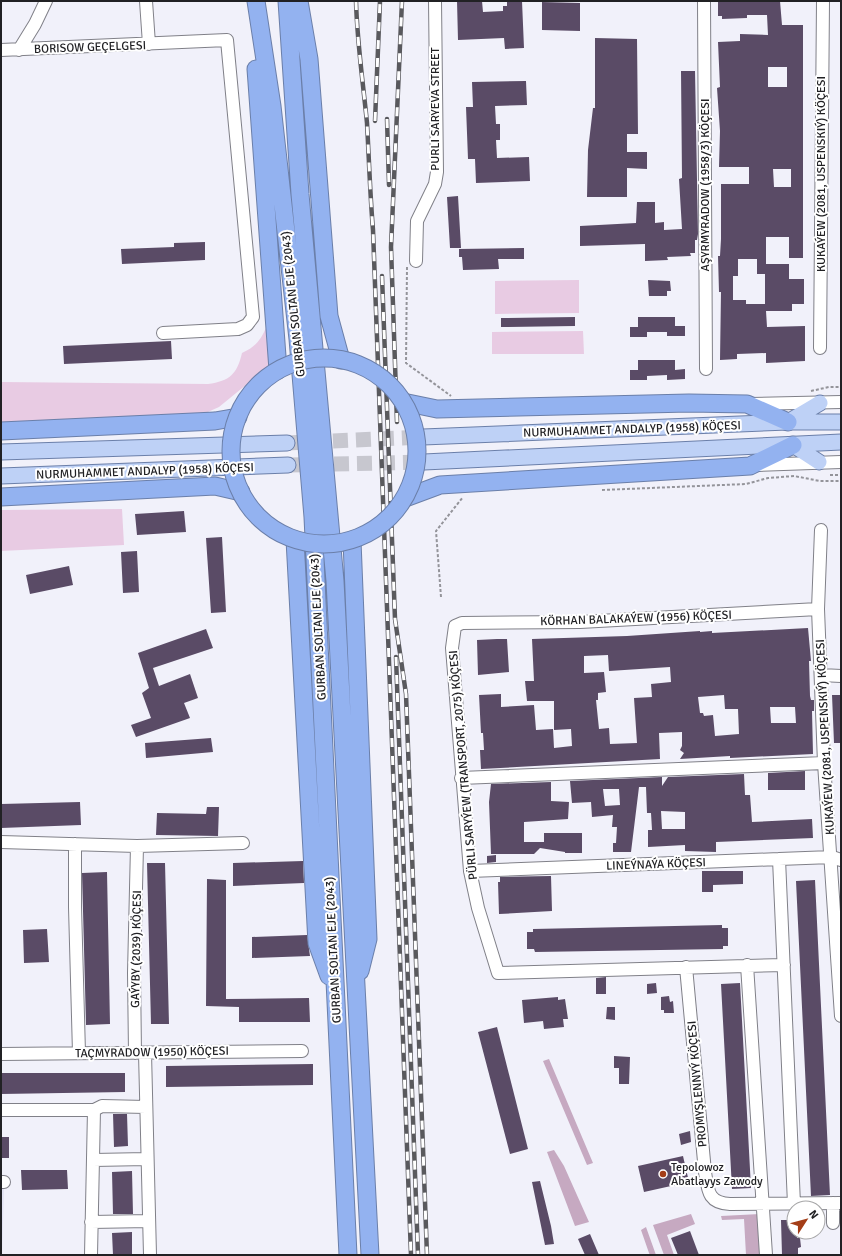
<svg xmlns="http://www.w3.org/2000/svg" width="842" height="1256" viewBox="0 0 842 1256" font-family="Signika,sans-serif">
<rect width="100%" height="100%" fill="#f1f1fa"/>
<path fill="#e3e3f3" d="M1,1189H4L2,1255H1Z"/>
<path fill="#e8cbe3" d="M579,280V313L495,314V281Z
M266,328L269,366L219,407L201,415L1,424V382L208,384C230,381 237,374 242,353C255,347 260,341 266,328Z
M583,331L584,354H492V332Z
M122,509L124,545L1,551V510Z"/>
<path fill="#c6a9c1" d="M549,1059L593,1163L587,1165L543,1061Z
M554,1150L564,1166L589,1222L575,1226L547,1152Z
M691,1214L695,1224L667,1235L674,1255H664L653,1225Z
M760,1214L762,1255H746L744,1219L722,1220L721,1216Z
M646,1227L656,1255H650L649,1253L641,1230Z"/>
<path fill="#5a4b66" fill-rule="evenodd" d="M457,1H482L483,12L503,11V6H507V1H522L524,48L505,49L504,38L458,40Z
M718,1H780L782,25H803V258H789V237H766V264H789V279H804V304H792V311H766L767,327L805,326V361L766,363V353L737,354V359L720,360L721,292H719L718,256H720L721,239V184H749V167H719L720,131L717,88L720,87L718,42L740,41V34L768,35L767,15H747V18L722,19V16H718ZM768,67H787V87H768ZM773,169H791V187H774ZM738,259H757V274H765V304H746V300H733V276H738Z
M542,2L580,3V31L542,30Z
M595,38L637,39L638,134H627V152H647V169L627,168V197H587L588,150L593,108H595Z
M681,71H695L698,234L697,240H695V253H690L691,256L667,257L668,260L645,261V244L580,246V226L636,223L637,202H655V223L664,222V230L682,229L679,179L682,178Z
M526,81L527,105L495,106L496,124H500V140H496L497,158L529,157L530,181L476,183L475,159H468L466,107H473L472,82Z
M458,196L461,248H450L447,197Z
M205,242V260L122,264L121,249L174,247V243Z
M524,248V259H498L499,269L463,270L462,257H459V249Z
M648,280L670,281L671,291H667V296H649Z
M575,317V326L501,327V318Z
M638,317H675V326H685V336H667V332H647V337H630V327H638Z
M171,341L172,359L64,364L63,346Z
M638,360H675V370L685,369V379L667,380V375L647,376V380H630V370H638Z
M184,511L186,532L137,535L135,514Z
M222,537L226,612L211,613L206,538Z
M137,551L139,592L123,593L121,552Z
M69,566L73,585L30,594L26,575Z
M808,628L811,661H809L810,696L811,700H814V711H812L813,754L730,758V756L680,759L684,753L680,750L682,746V732L659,733L660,759L481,769L480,750H484L483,733H481L479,695L501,694V707L534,705L536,730L553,729L554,748L572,746L571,729L554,730V701H527L525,681H534L532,639L627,636L700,631V632L712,631V633ZM608,655L609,671L670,667L671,682L651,684L652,697L634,698L637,743L610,744L609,728L599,729L596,700H598V693L606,692L604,672L584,673V656ZM724,695L725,709H738L739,734L715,736L713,715L704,716L703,713H700L698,697ZM770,707H795L796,723H771Z
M206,629L213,648L153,668L159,686L190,674L198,698L184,703L190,718L136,737L131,725L151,718L142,693L149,688L138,653Z
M497,639H507L509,672L478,675L477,640Z
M832,695H841V743H834Z
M211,738L213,752L146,758L145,743Z
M805,771V790H768V773Z
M744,774L745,795H750L752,822L812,819L813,838L716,842V852L685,851V845L648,847V830H652L651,813H647L646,787H639L631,852H613V843H616L617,827H612L613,815L592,817L591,802L572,803L570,781L662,777V786L668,777ZM603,789H619L620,805L605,806ZM661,811L685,812V829H662Z
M551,782V801L569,802L568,819L524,822V842H544V833H582V853H565V852L540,848L534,854H491L489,802L491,784Z
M80,802L81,825L1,828V804Z
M207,807H219L218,836L156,835L157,813L206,814Z
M496,855V862L487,863V856Z
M303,861L304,883L233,886V863Z
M147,863H165L169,1024H151Z
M702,871H743V884L713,885V892H702Z
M107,872L110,1024L86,1025L82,873Z
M551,876L552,911L499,914L498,882H500V877Z
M207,879L226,880V999L309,998L310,1022H239V1007L206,1006Z
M815,880L830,1195L811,1196L796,881Z
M722,925V928H728V946H723V949L535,952L534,949H527V932H533V929Z
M47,929L49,962L24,963L23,930Z
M307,935L310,956L252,958V937Z
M606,977V994H596V978Z
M656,983L657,993L647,994V984Z
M740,983L751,1188L732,1189L721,984Z
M669,996L670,1002L673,1001L674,1013H664V1010H661V997Z
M558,997V1000L565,999L568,1019H563L564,1027L544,1029L543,1021L524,1023L522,1000Z
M607,1007H615V1020L606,1019Z
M497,1027L528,1149L510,1154L478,1032Z
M614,1056L630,1057L629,1084H619V1068H614Z
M313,1064V1085L166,1087V1066Z
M1,1073H125V1092L1,1094Z
M113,1114H127L128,1146L114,1147Z
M690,1131L691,1142L681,1145L679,1134Z
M1,1137H9V1158H1Z
M683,1156L689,1182L644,1192L638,1166Z
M21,1170H67L68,1189L22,1190Z
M132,1171L133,1214H113L112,1172Z
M540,1181L551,1226L554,1244L545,1245L532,1182Z
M781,1220H794V1232H797V1238H800L801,1247L798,1248V1255H782Z
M690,1231L699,1255H678L671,1238Z
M132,1232V1255H113L112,1233Z
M590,1234L599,1255H585L578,1239Z"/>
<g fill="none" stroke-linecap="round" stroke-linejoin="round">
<path stroke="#c7c7cf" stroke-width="15" stroke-dasharray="15 8" stroke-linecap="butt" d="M287,443L423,437
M288,465L424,462"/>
<defs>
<path id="minor" d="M146,1L149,44
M704,1L706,369
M1,50L227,40L253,317L247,325L238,329L163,333
M19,50L35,24L46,1
M416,261L417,221L435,184L437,172L435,1
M820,348L823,1
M750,404L841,402
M757,465L841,462
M821,530L818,609L824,763L841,1016
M821,675L841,676
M461,778L824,763
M1,842L137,846L243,843
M75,844V907L79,1053
M779,859L794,1204
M470,871L779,859L832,857L841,860
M747,965L766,1255
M784,965L498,973L478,908L470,871L452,648L455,626L462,623L580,622L818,609
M686,967L705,1172C708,1191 708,1203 730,1204L841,1203
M135,1053L134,973L137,846
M145,1053L150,1255
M1,1054L302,1051
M1,1110H94L102,1106L146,1107
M93,1160L147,1159
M1,1182H4
M91,1222L149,1221
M833,1223V1203
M91,1255L94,1110"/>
<path id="major" d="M788,422L820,403
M423,437L788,422H841
M793,445L819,462
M1,452L287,443
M424,462L841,442
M1,476L288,465"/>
<path id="highway" d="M256,1L272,106L298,339L313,517L348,1255
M287,1L300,194L335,581L370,1255
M299,1L309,59L329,316L341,360
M256,69L278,370
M403,402L437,409L689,403L747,404L788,422
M1,431L215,421L238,417
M1,497L215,486L241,492
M405,498L440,485L750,466L793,445
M295,540L317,943L329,976
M352,541L368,939L360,971"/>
</defs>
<use href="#minor" stroke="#808088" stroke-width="14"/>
<use href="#major" stroke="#6b7fa9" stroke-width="17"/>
<use href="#highway" stroke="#6b7fa9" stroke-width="19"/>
<path stroke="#94949a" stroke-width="2" stroke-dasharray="3 2" stroke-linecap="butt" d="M407,267L406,363L451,396
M811,391L829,387H841
M830,475H841
M602,490L746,484L768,478L794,476L820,481H841
M441,597L436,531L463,497"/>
<use href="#minor" stroke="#fff" stroke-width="12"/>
<use href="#major" stroke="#bed1f6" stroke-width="15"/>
<use href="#highway" stroke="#93b2f0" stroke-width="17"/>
<defs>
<path id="rail" d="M356,1C357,42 363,82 367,123C369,159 370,194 373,230L411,1255
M387,119L389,185
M375,121L380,1
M382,276L395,619L406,694L427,1255
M397,422L391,247L402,1
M396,657L418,1255"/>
</defs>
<use href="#rail" stroke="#59595d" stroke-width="4.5"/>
<use href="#rail" stroke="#fff" stroke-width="3" stroke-dasharray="9" stroke-linecap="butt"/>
<defs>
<path id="highway-bridge" d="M231 451a93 93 0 1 1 186 0a93 93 0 1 1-186 0Z"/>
</defs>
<use href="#highway-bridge" stroke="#6b7fa9" stroke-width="19" stroke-linecap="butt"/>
<use href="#highway-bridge" stroke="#93b2f0" stroke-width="17"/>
</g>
<circle fill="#a43e17" stroke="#fff" stroke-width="1.5" cx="663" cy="1174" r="4"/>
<g text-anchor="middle" stroke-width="4" stroke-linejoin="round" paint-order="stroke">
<g font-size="12" fill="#212124" stroke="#fff">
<text transform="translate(90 47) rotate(-2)" y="4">BORISOW GEÇELGESI</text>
<text transform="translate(435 109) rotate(-90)" y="4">PURLI SARYEVA STREET</text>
<text transform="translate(821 174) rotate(-90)" y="4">KUKAÝEW (2081, USPENSKIÝ) KÖÇESI</text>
<text transform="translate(705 185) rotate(-90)" y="4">AŞYRMYRADOW (1958/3) KÖÇESI</text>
<text transform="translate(293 304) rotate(-96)" y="4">GURBAN SOLTAN EJE (2043)</text>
<text transform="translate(632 429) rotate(-2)" y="4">NURMUHAMMET ANDALYP (1958) KÖÇESI</text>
<text transform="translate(145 471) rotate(-2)" y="4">NURMUHAMMET ANDALYP (1958) KÖÇESI</text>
<text transform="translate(636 618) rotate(-2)" y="4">KÖRHAN BALAKAÝEW (1956) KÖÇESI</text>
<text transform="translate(318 627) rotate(-93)" y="4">GURBAN SOLTAN EJE (2043)</text>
<text transform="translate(825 737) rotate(-93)" y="4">KUKAÝEW (2081, USPENSKIÝ) KÖÇESI</text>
<text transform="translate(463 765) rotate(-95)" y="4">PÜRLI SARYÝEW (TRANSPORT, 2075) KÖÇESI</text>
<text transform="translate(656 864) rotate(-2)" y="4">LINEÝNAÝA KÖÇESI</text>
<text transform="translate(136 949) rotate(-89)" y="4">GAÝYBY (2039) KÖÇESI</text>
<text transform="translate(333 950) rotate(-93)" y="4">GURBAN SOLTAN EJE (2043)</text>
<text transform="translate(152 1052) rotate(-1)" y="4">TAÇMYRADOW (1950) KÖÇESI</text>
<text transform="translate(697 1084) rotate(-95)" y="4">PROMYŞLENNYÝ KÖÇESI</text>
</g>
<g font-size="12" fill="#212124" stroke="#fff" text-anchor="start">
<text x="671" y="1171">Tepolowoz<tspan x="671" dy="14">Abatlayys Zawody</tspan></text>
</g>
</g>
<rect width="842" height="1256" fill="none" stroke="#212124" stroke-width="4"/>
<g transform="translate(806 1220) rotate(54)"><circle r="19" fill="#ffffff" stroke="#a6a6a7"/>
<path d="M0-3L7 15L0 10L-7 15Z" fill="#a43e17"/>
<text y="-6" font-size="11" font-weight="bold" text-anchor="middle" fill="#212124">N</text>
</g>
</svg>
